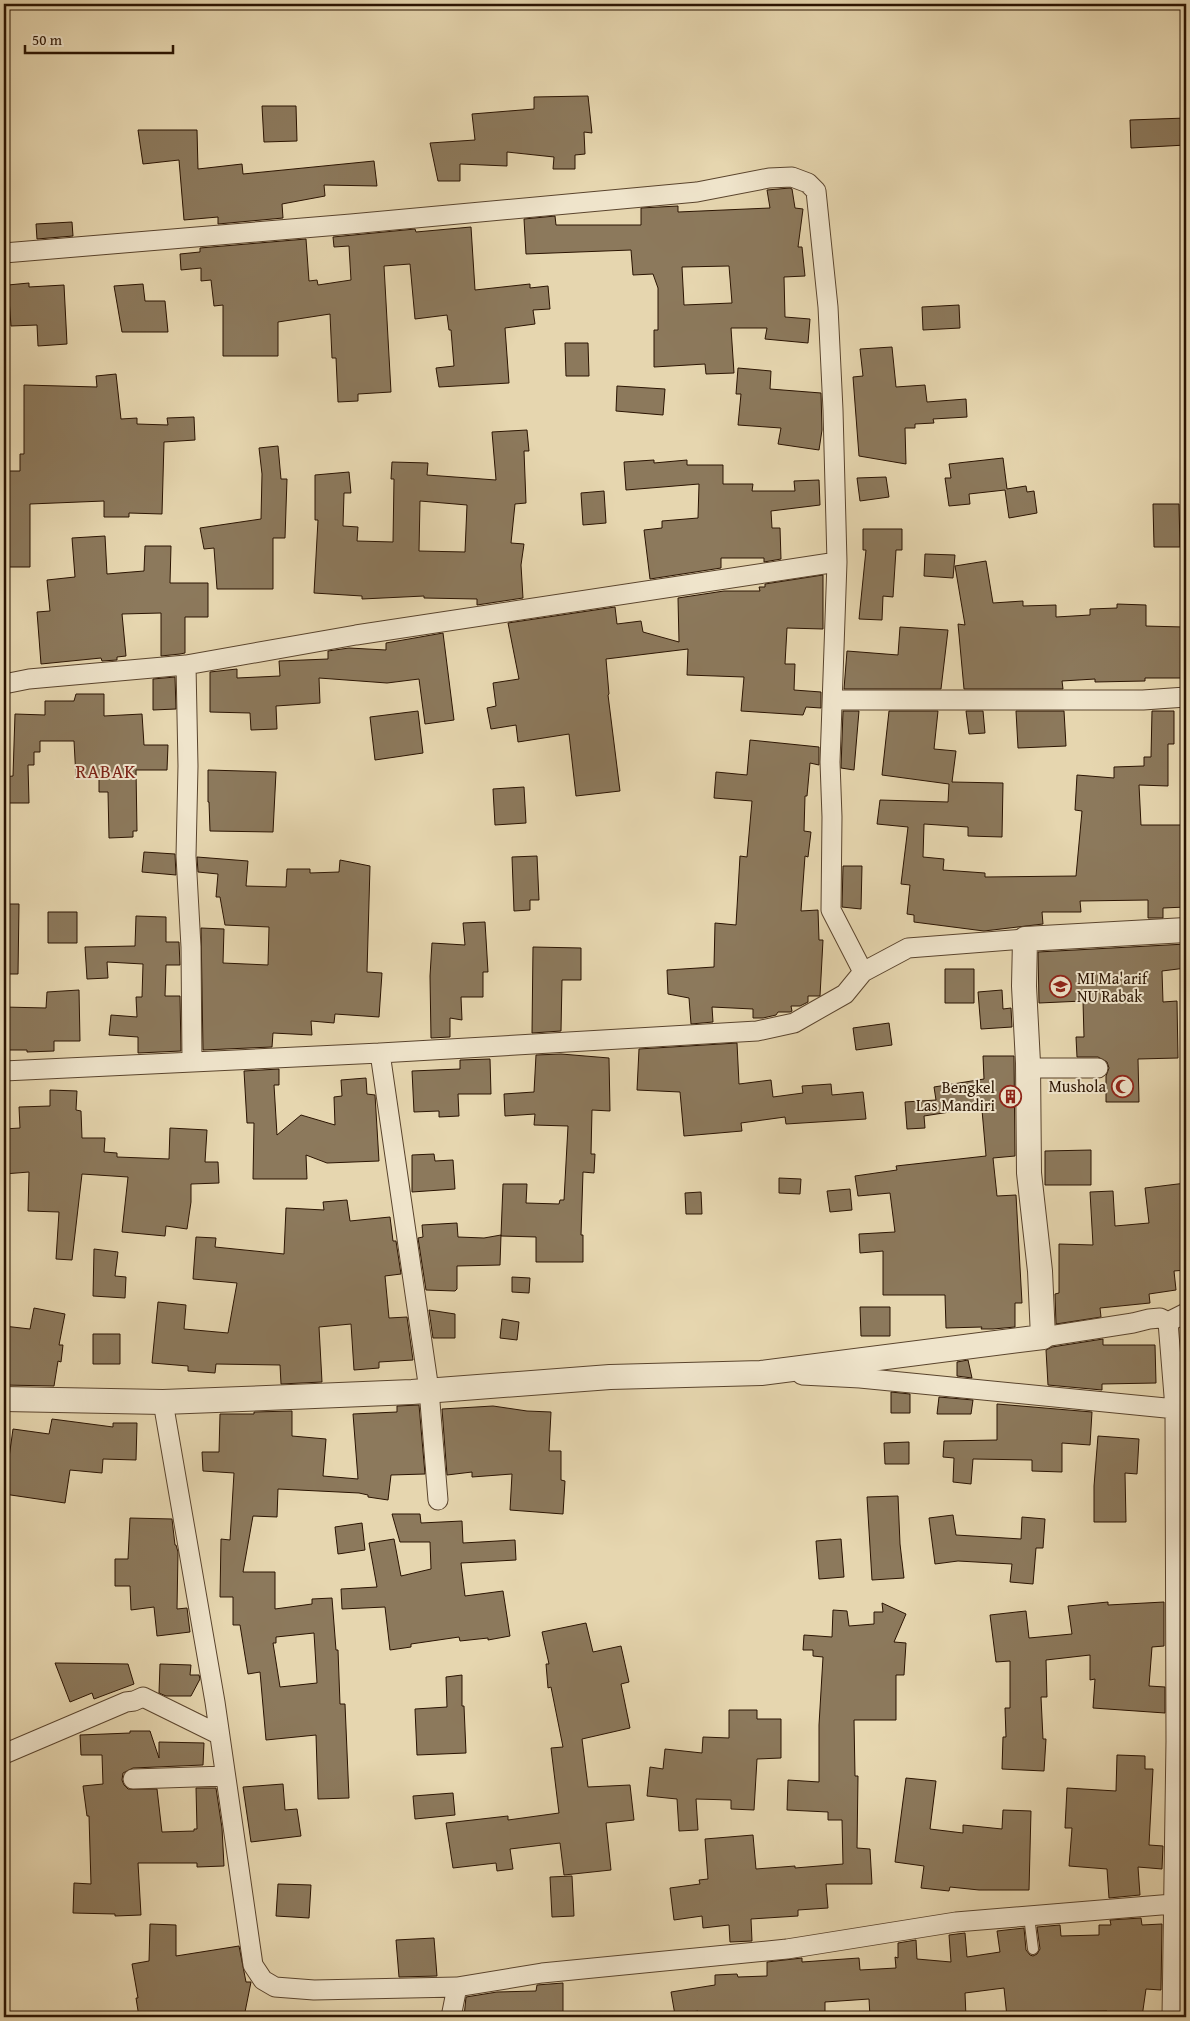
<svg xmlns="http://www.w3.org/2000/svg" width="1190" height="2021" viewBox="0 0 1190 2021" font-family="'Gentium Book Plus',serif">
<rect width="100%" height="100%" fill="#e6d6af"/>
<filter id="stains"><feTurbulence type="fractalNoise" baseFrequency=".004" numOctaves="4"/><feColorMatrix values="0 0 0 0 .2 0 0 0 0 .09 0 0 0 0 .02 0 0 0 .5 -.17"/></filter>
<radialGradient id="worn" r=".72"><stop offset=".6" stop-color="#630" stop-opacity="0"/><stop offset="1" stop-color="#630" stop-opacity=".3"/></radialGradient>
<path fill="#8c795c" stroke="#2b1402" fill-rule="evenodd" d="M588,96L592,133L584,132L585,154L575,155V169H553L554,157L507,152V166L460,164V181H438L430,143L475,140L472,114L534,109V97Z
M262,106H296L297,141L264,142Z
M1186,118V145L1131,148L1130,120Z
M138,130H197L198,169L242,164L243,174L374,161L377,186L324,185L325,196L282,204L283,218L218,224V217L184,220L179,160L143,164Z
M790,188L792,189L795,208L803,209L798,247H802L805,276L784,277L785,317L810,319L808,343L765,339L767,328H731L734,373L706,374L705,364L654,367V330H658V288L653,274L633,275L631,250L526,254L524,219L555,216L556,225H641V208L678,206V212L770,208L767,190ZM729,266L732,303L684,305L682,267Z
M72,222L73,236L37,239L36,224Z
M471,227L475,290L530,284V288L548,286L550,309L533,310L535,324L505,328L509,383L439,387L436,368L454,366L451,330H449L447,315L415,319L410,264L384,266L391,392L358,394V401L338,402L336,358H332L330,314L278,322V356H223V305L214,306L211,280L201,281V268L181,270L180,254L200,252V248L306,239L309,281L317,280L318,285L351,280L349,246L334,247L333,237L415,229L416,232Z
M29,283V287L64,285L67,344L38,346L37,325L11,326L8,285Z
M143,284L145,301H165L168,332H122L114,286Z
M959,305L960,328L923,330L922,307Z
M565,343H588L589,376H566Z
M892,347L896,387L925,385L927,402L966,399L967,417L933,419L934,423L915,424V428H905L906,464L859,456L853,377L863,376L860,349Z
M738,368L771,371L770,389L821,393L822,430L819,450L778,444L781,428L738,425L741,394H736Z
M116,374L121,419L137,418V424L168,425L167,418L194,417L195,440L164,442L162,514L129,513V517H104V501L30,504V567H6V519H9L8,471H20V454H24V385L97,387L96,376Z
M617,386L665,389L663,415L616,411Z
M527,430L529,451H524L526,503L515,504L511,543L524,544L521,565L523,598L477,605V599L424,598V596L362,599V596L314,593L318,520H315V475L349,472L351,493H344L343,526L358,527L357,541L393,542L394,479H391L392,462L428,463L427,475L496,480L492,432ZM420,501L467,505L465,552L419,551Z
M278,446L281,479H287L285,538H273V589H217L214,548L204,549L200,528L261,519L262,474L259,448Z
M1003,458L1007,489L1026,486L1027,492L1034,491L1037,513L1009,518L1005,490L969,494L970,504L949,506L945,478H951L949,464Z
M654,460V463L687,460V465H723V484H753L752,491H795L794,481L819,480L820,505L771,511L772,528H780L781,559L764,562V558H721V568L650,579L644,530L662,528V521L698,518L699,484L626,490L624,462Z
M886,477L889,497L860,501L857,478Z
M604,491L606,523L583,525L581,493Z
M1153,504H1179L1180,547H1154Z
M863,529H902V550H896L893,597L883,596L882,620L859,619L866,550H863Z
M105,536L107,574L144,571L145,546H171L170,583H208V617H185V653L180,654L161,656V613L122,614L126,656L117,657V660L102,661L101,658L41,664L37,612L50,611L47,580L75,577L72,538Z
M925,554L955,555L953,578L924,576Z
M986,561L993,603L1023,601V606L1056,605V617L1090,615V609L1117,608V604L1146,605V626L1183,627V678H1145V681L1095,682V679L1062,681L1063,689H964L958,624L965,625L955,566Z
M823,575V629L787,628L785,664H795L794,690L821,692V708L806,707L803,715L741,711L744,677L687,675L688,649L606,659L609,694L608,695L620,791L576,796L569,734L518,742L516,725L491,729L487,708L496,706L493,683L519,679L508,623L615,607L617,624L641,621L643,632L679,642L678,598L724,591H760L759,587H765V584Z
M900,627L948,630L941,689H844L847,651L898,655Z
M443,633L454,720L425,724L419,679L387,683L319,678L320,703L276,706L277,729L251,730L250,713L210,712V672L237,669V678L280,676L279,661L328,659V651L349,648L386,650V643Z
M175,677L176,709L153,710V679Z
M76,694H104V716L142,714L144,745H168L167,770H136L137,831H133V837L109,838L108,792H99V778H76L74,741H40V752H34V765H28L29,803H4V777L13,776L15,714L45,715V701H74Z
M418,711L423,753L375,760L370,717Z
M843,711H859L854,770L841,768Z
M889,711H938L934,749L956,751L952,782L1003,783L1002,837L968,836V827L924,824L923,857L944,859L943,870L985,873V877L1076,876L1082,811L1075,810L1077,775L1114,778V767L1144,766V757H1151L1152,711H1174V744H1168V786L1139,785L1141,825H1186V907L1163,908V918H1148V900L1080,901L1081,912H1042L1043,924L984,931L914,922V915L907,914L910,885L901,884L908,827L877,824L880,800L948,802L949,784L882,775Z
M966,711H983L985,733L969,734Z
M1016,711H1064L1066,746L1018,748Z
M750,740L819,747V765L810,763L807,796H805L804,831L811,832L808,857L805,856L801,911L818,910L819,940H823L820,996H808V1002L800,1006H791L792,1011L790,1012H778L776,1015L763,1018H753V1009L712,1007L713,1022L691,1024L689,998L668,994L667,970L714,967L715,923L736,925L740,856L747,857L752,801L714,798L716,772L747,775Z
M208,770L276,772L273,832L210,831L209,802H208Z
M524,787L526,823L495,825L493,789Z
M144,852L175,854L176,875L142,872Z
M537,856L539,900H530V910L514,911L512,857Z
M197,857L248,861L246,886L286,887L287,869H310V873L339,872L340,860L370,866L367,972L382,973L379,1017L335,1014L334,1023L311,1021L312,1035L273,1033L272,1047L203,1050L201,928L224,929L223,963L268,965L269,927L225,925L220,897H216L218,874L198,872Z
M843,866H862L861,909L842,907Z
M4,904H19L18,974H4Z
M48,912H77V943H48Z
M136,916L166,917V942H179L180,965H166L165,996H180L181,1051L138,1053V1037L109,1035L111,1015L137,1017L136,997H142L143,964L107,962L108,978L87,979L85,947L135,946Z
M485,922L488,972H483V997H461L462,1020L450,1018V1037L431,1038L430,976L432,943L465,945L463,923Z
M1186,944V968L1162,971L1163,1002L1177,1001L1178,1058L1138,1059L1139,1102H1106V1076L1109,1068L1107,1062L1098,1057H1077L1076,1037H1084L1083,1001L1039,1003L1038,952Z
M533,947L581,948V980H562L561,1031L532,1033Z
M945,969H974V1003H945Z
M79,990L80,1041H54V1051L27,1052V1050H4V1007L46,1008L47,992Z
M1002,990L1003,1009L1011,1008L1012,1027L981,1029L978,992Z
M889,1023L892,1045L856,1050L853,1028Z
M737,1043L739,1084L771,1080L773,1097L803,1093L802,1086L831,1084L832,1095L863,1092L866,1119L786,1124L785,1117L741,1123L742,1131L684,1136L680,1092L637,1090L639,1049Z
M561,1054L609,1058L610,1111L592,1110L591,1154H595L594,1173L583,1172L581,1235H583V1262H536V1237L501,1236L503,1184H527L526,1203L559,1204L560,1200H564L568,1126L534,1125L535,1114L505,1116L504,1094L534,1092L536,1055Z
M983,1056H1014L1015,1156L993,1158L997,1196L1016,1195L1022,1303H1015V1327L993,1329H981L982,1327L946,1328L945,1295H883V1251L860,1253L859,1234L895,1232L890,1193L858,1196L855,1176L897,1170L896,1166L986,1156L982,1110L956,1111L924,1116L925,1128L907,1129L905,1102L936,1100L934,1087L984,1079Z
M490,1059L491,1094H458L459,1116L439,1117V1111L414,1112L412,1071L460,1069V1060Z
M279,1069V1085H274L277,1135L301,1115L335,1125L334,1097L342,1096L341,1080L366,1078L367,1094L375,1095L379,1161L327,1163L306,1155L307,1179H253L254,1123H247L244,1071Z
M50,1090L77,1091L76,1110L81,1111L82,1138H105L104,1152L117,1153V1157L169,1159L170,1128L207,1130L205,1162H218L219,1183L191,1184V1202L187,1229L166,1226L165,1236L122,1232L128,1177L82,1174L72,1260L56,1259L59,1212L28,1211L29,1172L4,1174V1129L20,1128L19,1107L50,1106Z
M1091,1150V1185H1045V1151Z
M434,1154L435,1161L453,1160L455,1189L412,1192V1155Z
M779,1178L801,1179L800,1194L779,1193Z
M1186,1183V1270L1174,1271L1176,1290L1149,1294L1150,1303L1100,1308L1101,1317L1056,1324L1055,1294L1059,1293V1244L1093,1245L1090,1192L1113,1191L1115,1226L1149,1223L1145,1188Z
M850,1189L852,1210L830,1212L827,1191Z
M701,1192L702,1214H686L685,1193Z
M347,1200L350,1221L390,1217L393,1241H396L401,1274L385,1276L389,1318L407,1317L413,1360L379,1362V1368L354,1370L351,1324L319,1327L322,1382L281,1384L280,1365L216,1364L215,1373L188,1371V1366L152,1363L158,1302L186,1305L184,1329L228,1333L237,1283L193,1279L196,1237L216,1238L215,1247L284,1254L286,1208L324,1210L323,1202Z
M457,1223L458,1237L484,1238L501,1235L500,1265L457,1266V1289L455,1291L426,1290L418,1238L423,1237L422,1225Z
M94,1249L118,1252L115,1276L126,1277L125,1298L93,1296Z
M512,1277L530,1278L529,1293L512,1292Z
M860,1307H890V1336H861Z
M34,1308L65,1314L59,1345H63L61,1362L58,1361L54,1386L4,1385V1326L30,1329Z
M429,1310L455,1314V1338H433Z
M502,1319L519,1322L517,1340L500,1338Z
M93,1334H120V1364H93Z
M1103,1339V1345H1155L1156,1383L1102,1384V1390L1048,1385L1046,1350L1052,1347Z
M968,1360L972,1378L957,1376V1362Z
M891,1392L910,1394V1413H891Z
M939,1397L973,1400L971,1414H937Z
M997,1404L1092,1412L1090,1445L1062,1443V1472L1032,1471V1460L973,1459L971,1484L953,1482L954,1458L943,1457L944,1441L997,1440Z
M419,1405L425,1474L391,1475L388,1500L368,1497V1495L359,1493L278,1489L277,1517L253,1516L243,1572H275V1609L312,1604V1599L332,1598L336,1650H338L340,1704H345L349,1798L318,1799L316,1735L266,1740L260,1672L248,1674L240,1625H233V1597H220L221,1539L230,1540L234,1473L203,1471L202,1452H219L220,1414H254V1412L292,1411V1436L326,1439L323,1476L358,1479L353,1414L397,1412V1406ZM314,1633L317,1683L280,1687L273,1643H276V1637Z
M493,1406L527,1411L551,1412L549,1451H561V1480L565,1481L563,1514L510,1510L512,1474L472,1477V1472L447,1475L442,1409Z
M52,1419L113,1427V1423H137L136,1460L103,1459L102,1473L70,1470L65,1503L4,1494L13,1429L49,1434Z
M1098,1436L1139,1439L1137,1474L1125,1473L1126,1522H1094V1486Z
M909,1442V1464H885L884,1443Z
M898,1496L900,1544L904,1578L872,1580L867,1497Z
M392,1514H420L421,1523L462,1521L463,1543L515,1540L516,1560L461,1563L465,1596L503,1591L510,1636L488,1640V1638L460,1641L459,1637L411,1644V1647L390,1650L385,1607L342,1609L341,1589L377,1587L369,1543L394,1539L401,1576L431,1569L430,1542H400Z
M953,1515L956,1535L1021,1539L1022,1517L1045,1519L1043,1548H1036L1033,1584L1010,1582L1012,1564L958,1561L935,1564L929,1518Z
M130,1518L172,1519L175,1545H176L178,1552L177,1609L187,1608L190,1632L157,1636L154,1607L131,1610L130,1586H115V1559H128Z
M362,1523L365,1550L338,1554L335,1527Z
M841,1539L844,1577L819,1579L816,1541Z
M1108,1602V1605L1164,1602V1646L1152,1647L1149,1686L1165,1687V1713L1093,1708L1095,1679L1090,1680V1655L1046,1660L1047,1697H1041L1043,1739H1046L1044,1771L1002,1769L1003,1737H1006L1005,1708H1010V1661L996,1662L990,1615L1026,1611L1029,1638L1072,1634L1068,1606Z
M882,1603L906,1614L894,1642L906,1643L904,1675H896V1720H854L855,1776H858L857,1848L870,1849L872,1884H826L828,1908L798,1910V1916L751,1919L752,1941L730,1942L729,1925L703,1928L702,1916L674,1920L670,1888L700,1884L699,1880L708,1879L705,1839L753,1835L756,1869L795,1866V1868L843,1864L842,1820H828V1812L787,1810L788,1780L819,1782V1725L823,1657L813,1656V1650H803L804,1635L832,1637L833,1610L847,1611L849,1626L874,1624V1612H883Z
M586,1623L593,1652L621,1646L629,1682L621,1684L630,1728L582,1739L588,1787L630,1785L634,1820L606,1823L611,1870L564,1875L560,1843L510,1849L513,1869L497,1871L496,1863L453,1868L446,1823L508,1816V1820L559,1813L551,1748L563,1747L551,1687L548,1688L546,1664H549L542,1632Z
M55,1663L128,1664L134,1684L94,1699L92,1693L70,1702Z
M160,1664L191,1665L190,1675H199L200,1679L191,1696H166L159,1693Z
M462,1675V1706H464L466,1753L417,1755L415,1709L447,1707L446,1677Z
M729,1710H757V1719H781V1758L757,1759L754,1810L731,1809V1800L696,1799L698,1830L679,1831L677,1799L647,1796L650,1767L663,1769L665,1749L702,1753L703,1737L729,1738Z
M130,1731H150L159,1758V1742L204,1743L203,1765L133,1768L123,1773L122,1780L124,1785L128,1789H157L162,1832L194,1831V1829H197L196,1788H216L222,1828L224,1866L197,1867V1863H138L141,1915L115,1916V1914L73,1913L74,1883L91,1884L89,1816H87L83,1786L103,1784L102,1755H81L80,1735L130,1733Z
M1117,1755L1145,1756V1769H1153L1149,1845L1163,1846L1162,1869L1138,1867L1140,1895L1109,1898L1107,1869L1069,1866L1072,1828H1065L1067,1788L1116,1791Z
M906,1778L936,1781L930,1829L963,1833V1825L1002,1829L1003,1810L1031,1811L1029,1890H979L950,1887L949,1891L921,1888L924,1866L895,1862Z
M283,1784L285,1810L297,1809L301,1836L251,1842L243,1787Z
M453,1793L455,1815L415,1819L413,1796Z
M572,1876L574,1916L552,1917L550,1877Z
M278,1884L311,1885L309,1918L276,1916Z
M1141,1918L1142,1925L1162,1924L1161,1990L1146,1989L1142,2017H1107V2011L1038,2012V2017H1007L1004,1988L965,1993L966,2017H870L869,1999L825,2002V2017H739V2013L698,2016V2011L675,2015L671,1992L715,1985V1975L737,1974L738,1977L767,1976V1962L802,1958V1962L859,1958L860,1970L896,1968L895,1957L898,1958V1943L916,1940L917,1959L951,1962L949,1935L965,1933L967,1957L1000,1952L997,1931L1024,1928L1026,1950L1030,1955L1033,1956L1037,1954L1040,1949L1037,1927L1060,1925L1061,1936L1099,1935V1925H1111L1110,1920Z
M150,1924L176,1925V1956L239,1946L246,1982H251L244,2017H139L136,1998H138L132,1964L149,1961Z
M1185,1924H1186V1991H1184Z
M434,1938L437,1976L399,1977L396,1940Z
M563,1983V2017H464L466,1997L497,1992L536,1991L537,1985Z"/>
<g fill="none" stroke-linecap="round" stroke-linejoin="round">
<defs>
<path id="service" d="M1029,1916L1033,1949"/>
<path id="minor" d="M4,253L351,224L697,192L769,178L792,177L808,183L816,191L828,307L833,410L837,562L830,762L832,817L831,910L863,972
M186,665L188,766L186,856L191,947L192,1061
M4,684L29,679L186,665L356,635L837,562
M834,700H1143L1186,697
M380,1053L429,1390L438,1500
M1028,1068H1098
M4,1071L380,1053L757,1031L794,1023L845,994L863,972L908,948L1025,939
M1168,1322L1186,1313
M1043,1337L1133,1323L1149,1319L1160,1318L1168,1322L1175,1408L1176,1741L1172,2017
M802,1375L860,1378L1186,1410
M163,1402L215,1702L253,1965L263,1980L275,1987L314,1990L457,1987
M4,1754L126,1702L134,1701L143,1697L218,1734
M133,1779L225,1776
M451,2017L457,1987L542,1973L787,1949L956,1922L1185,1903"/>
<path id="tertiary" d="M4,1399L163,1402L242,1399L412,1392L610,1377L761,1373L1043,1337L1040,1271L1029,1173L1028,1063L1024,986L1025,939L1186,930"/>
</defs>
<use href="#service" stroke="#5a442d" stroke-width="12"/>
<use href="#minor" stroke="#5a442d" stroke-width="21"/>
<use href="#tertiary" stroke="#5a442d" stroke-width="26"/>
<use href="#service" stroke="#efe4cb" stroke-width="10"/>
<use href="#minor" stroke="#efe4cb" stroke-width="19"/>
<use href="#tertiary" stroke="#efe4cb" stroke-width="24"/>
</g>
<defs>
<symbol id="school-ring" viewBox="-11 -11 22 22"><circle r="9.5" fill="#efe4cb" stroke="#8f2418" stroke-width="1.5"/><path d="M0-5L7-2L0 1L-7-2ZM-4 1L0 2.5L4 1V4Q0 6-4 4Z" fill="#8f2418"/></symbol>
<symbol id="mosque-ring" viewBox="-11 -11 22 22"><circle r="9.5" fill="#efe4cb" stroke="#8f2418" stroke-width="1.5"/><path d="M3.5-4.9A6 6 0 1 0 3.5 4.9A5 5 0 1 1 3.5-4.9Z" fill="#8f2418"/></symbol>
<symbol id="building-ring" viewBox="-11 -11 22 22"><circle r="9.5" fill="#efe4cb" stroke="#8f2418" stroke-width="1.5"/><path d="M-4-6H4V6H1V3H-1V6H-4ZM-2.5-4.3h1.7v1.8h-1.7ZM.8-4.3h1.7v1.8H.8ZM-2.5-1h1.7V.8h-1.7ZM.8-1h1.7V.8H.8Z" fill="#8f2418"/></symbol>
</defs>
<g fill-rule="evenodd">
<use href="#school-ring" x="1048" y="974" width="25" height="25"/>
<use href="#mosque-ring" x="1110" y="1074" width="25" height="25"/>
<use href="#building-ring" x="998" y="1084" width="25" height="25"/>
</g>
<g text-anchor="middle" stroke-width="4" stroke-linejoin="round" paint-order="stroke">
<g font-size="16" fill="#2b1402" stroke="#efe4cb" text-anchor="end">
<text x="1077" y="984" text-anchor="start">MI Ma'arif<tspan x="1077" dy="18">NU Rabak</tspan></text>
<text x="1106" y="1092">Mushola</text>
<text x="995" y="1093">Bengkel<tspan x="995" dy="18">Las Mandiri</tspan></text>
</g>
<g font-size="19" letter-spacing="1" fill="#7a1f14" stroke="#efe4cb">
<text x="106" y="778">RABAK</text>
</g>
</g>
<rect width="1190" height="2021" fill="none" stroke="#e6d6af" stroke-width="20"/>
<rect x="5" y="5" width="1180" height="2011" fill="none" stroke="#2b1402" stroke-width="2.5"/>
<rect x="10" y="10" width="1170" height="2001" fill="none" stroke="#2b1402"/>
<path d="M25 45v8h148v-8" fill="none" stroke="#2b1402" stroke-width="2.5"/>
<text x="32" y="45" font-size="15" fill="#2b1402" stroke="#efe4cb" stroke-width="4" paint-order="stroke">50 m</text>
<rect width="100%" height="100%" filter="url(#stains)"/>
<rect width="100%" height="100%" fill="url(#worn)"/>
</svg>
